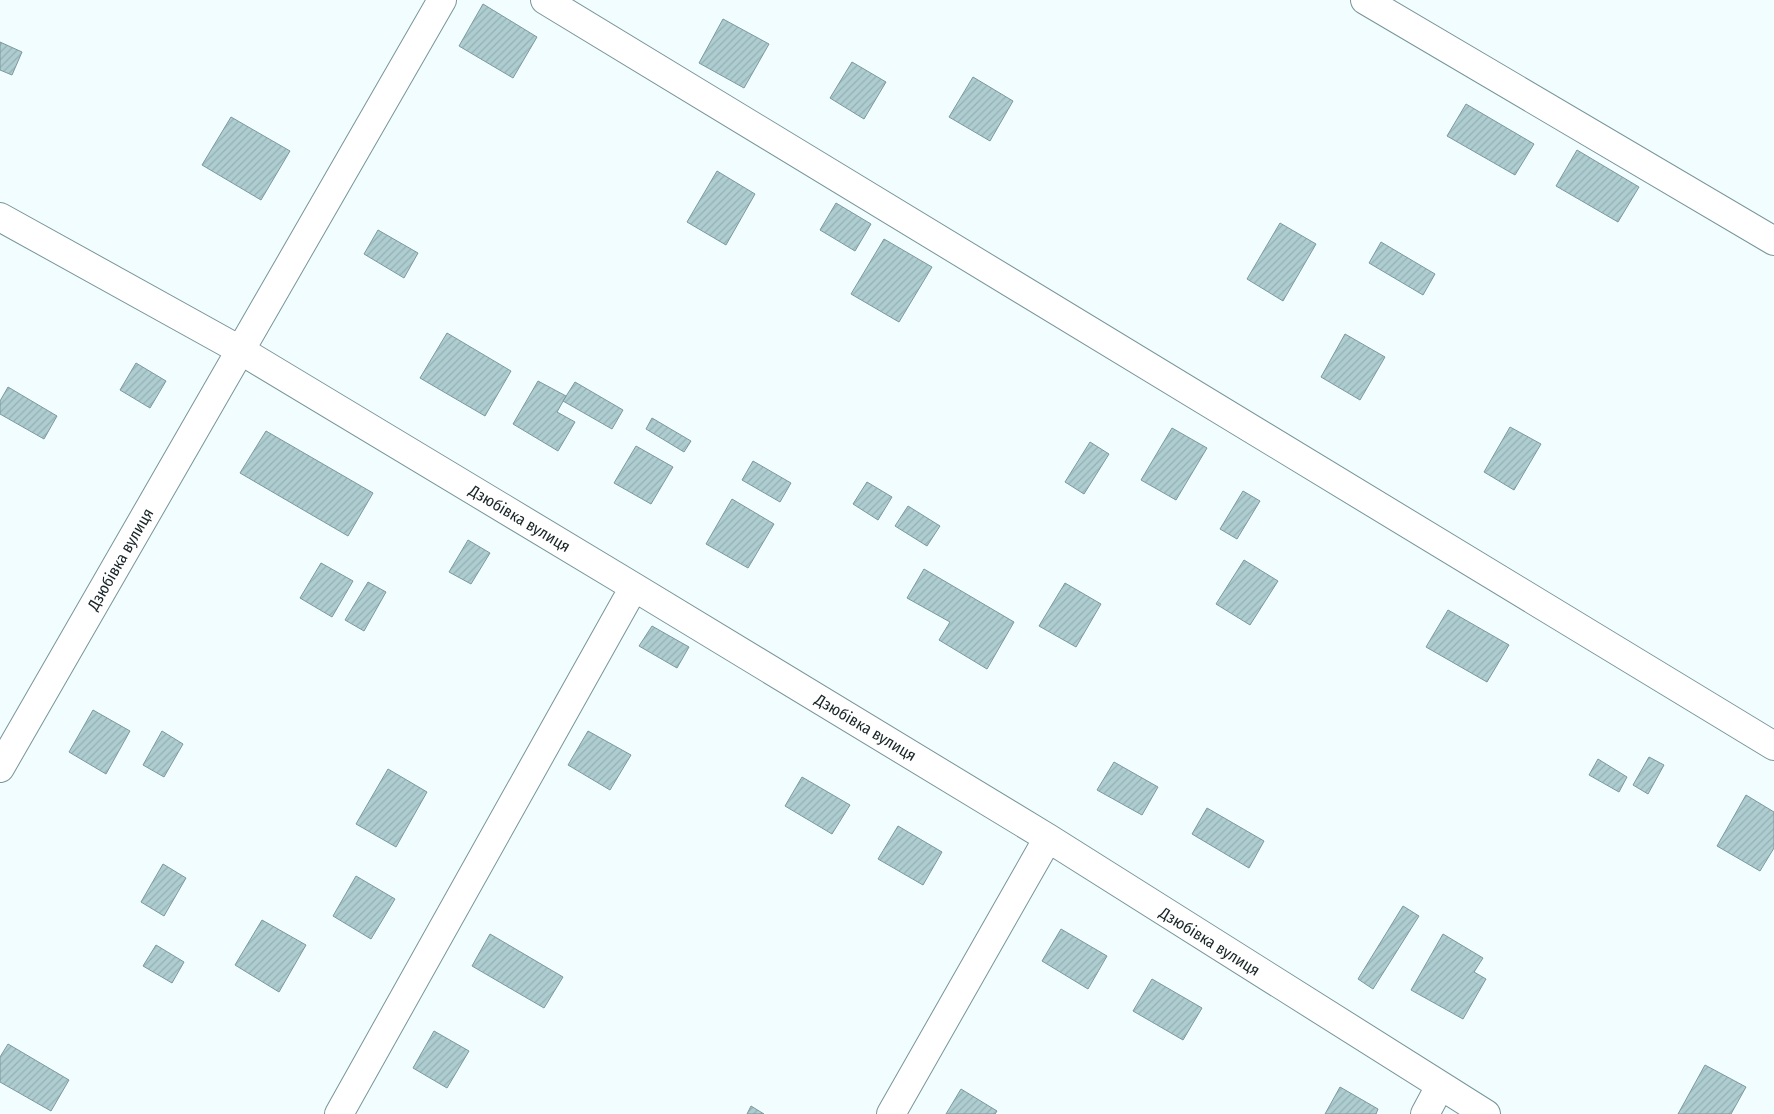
<svg xmlns="http://www.w3.org/2000/svg" width="1774" height="1114" viewBox="0 0 1774 1114" font-family="'Fira Sans Condensed',sans-serif">
<defs>
<pattern id="building-hatch" width="6" height="6" patternUnits="userSpaceOnUse" patternTransform="scale(1.25)"><rect width="6" height="6" fill="#aecdd1"/><path d="M-1 1l2-2M0 6l6-6M5 7l2-2" fill="none" stroke="#95b0b3"/></pattern>
</defs>
<rect width="100%" height="100%" fill="#f1fdff"/>
<path fill="url(#building-hatch)" stroke="#7c999d" d="M483,4L537,37L513,78L459,46Z
M723,19L769,44L744,88L699,63Z
M0,42L22,52L12,75L0,70Z
M852,62L886,82L864,119L830,98Z
M973,77L1013,101L990,141L949,117Z
M1466,104L1534,144L1515,175L1447,136Z
M231,117L290,151L261,200L202,165Z
M1577,150L1639,187L1618,222L1556,186Z
M717,171L755,194L726,245L687,222Z
M836,203L871,224L855,251L820,230Z
M1280,223L1316,244L1283,301L1247,279Z
M378,230L418,253L404,278L364,254Z
M884,239L932,267L899,322L851,294Z
M1381,242L1435,274L1423,295L1369,263Z
M447,333L511,371L485,416L420,378Z
M1345,334L1385,357L1360,400L1321,377Z
M136,363L166,381L150,408L120,390Z
M538,381L566,396L557,412L575,422L558,451L513,424Z
M575,382L623,410L612,429L563,401Z
M8,387L57,416L44,439L0,414V401Z
M652,418L691,441L684,452L646,429Z
M1510,427L1541,444L1514,490L1484,472Z
M1172,428L1207,448L1176,500L1141,480Z
M266,431L373,493L348,536L240,473Z
M1090,442L1109,454L1084,494L1065,482Z
M636,446L673,467L651,504L614,483Z
M753,461L791,483L780,502L742,480Z
M867,482L892,497L878,520L853,504Z
M1243,491L1260,501L1237,539L1220,529Z
M732,499L774,524L748,568L706,544Z
M908,506L940,526L927,546L895,526Z
M468,540L490,553L471,584L449,572Z
M1244,560L1278,581L1250,625L1216,604Z
M321,563L353,581L332,617L300,598Z
M924,569L1014,622L987,669L939,640L950,622L907,598Z
M368,582L386,592L364,631L345,620Z
M1065,583L1101,604L1076,647L1039,626Z
M1448,610L1509,645L1487,682L1426,647Z
M652,626L689,647L677,668L639,646Z
M93,710L130,731L106,774L69,752Z
M162,731L183,744L164,777L143,765Z
M588,731L631,755L610,790L568,765Z
M1649,757L1664,765L1648,794L1633,785Z
M1598,759L1627,777L1619,792L1589,775Z
M1114,762L1158,787L1142,815L1097,790Z
M388,769L427,792L396,847L356,824Z
M802,777L850,805L832,834L785,806Z
M1746,795L1774,812V848L1760,871L1717,846Z
M1207,808L1264,841L1249,868L1192,834Z
M898,826L942,852L923,885L878,859Z
M163,864L186,878L164,916L141,902Z
M356,876L395,899L371,939L333,916Z
M1403,906L1419,916L1373,989L1358,979Z
M262,920L306,945L279,992L235,965Z
M1061,929L1107,956L1088,989L1042,961Z
M490,934L563,977L544,1008L472,966Z
M1443,934L1483,958L1474,972L1486,979L1463,1019L1411,990Z
M156,945L184,962L172,983L143,966Z
M1152,979L1202,1008L1183,1040L1133,1011Z
M434,1031L469,1051L447,1088L413,1068Z
M8,1044L69,1080L51,1111L0,1082V1057Z
M1705,1065L1746,1087L1731,1114H1678Z
M1340,1087L1378,1109L1376,1114H1325Z
M961,1089L997,1111L995,1114H946Z
M751,1106L764,1114H747Z"/>
<g fill="none" stroke-linecap="round" stroke-linejoin="round">
<defs>
<path id="minor" d="M545,0L1774,746
M1365,0L1774,241
M0,217L240,350L634,587L1048,838L1486,1114
M0,768L442,0
M339,1114L634,587
M891,1114L1048,838
M1425,1114L1440,1086"/>
</defs>
<use href="#minor" stroke="#789599" stroke-width="30"/>
<use href="#minor" stroke="#fff" stroke-width="28"/>
</g>
<g text-anchor="middle" stroke-width="4" stroke-linejoin="round" paint-order="stroke">
<g font-size="16" fill="#192527" stroke="#fff">
<text transform="translate(520 518) rotate(31)" y="6">Дзюбівка вулиця</text>
<text transform="translate(120 559) rotate(-60)" y="6">Дзюбівка вулиця</text>
<text transform="translate(866 727) rotate(31)" y="6">Дзюбівка вулиця</text>
<text transform="translate(1210 941) rotate(32)" y="6">Дзюбівка вулиця</text>
</g>
</g>
</svg>
